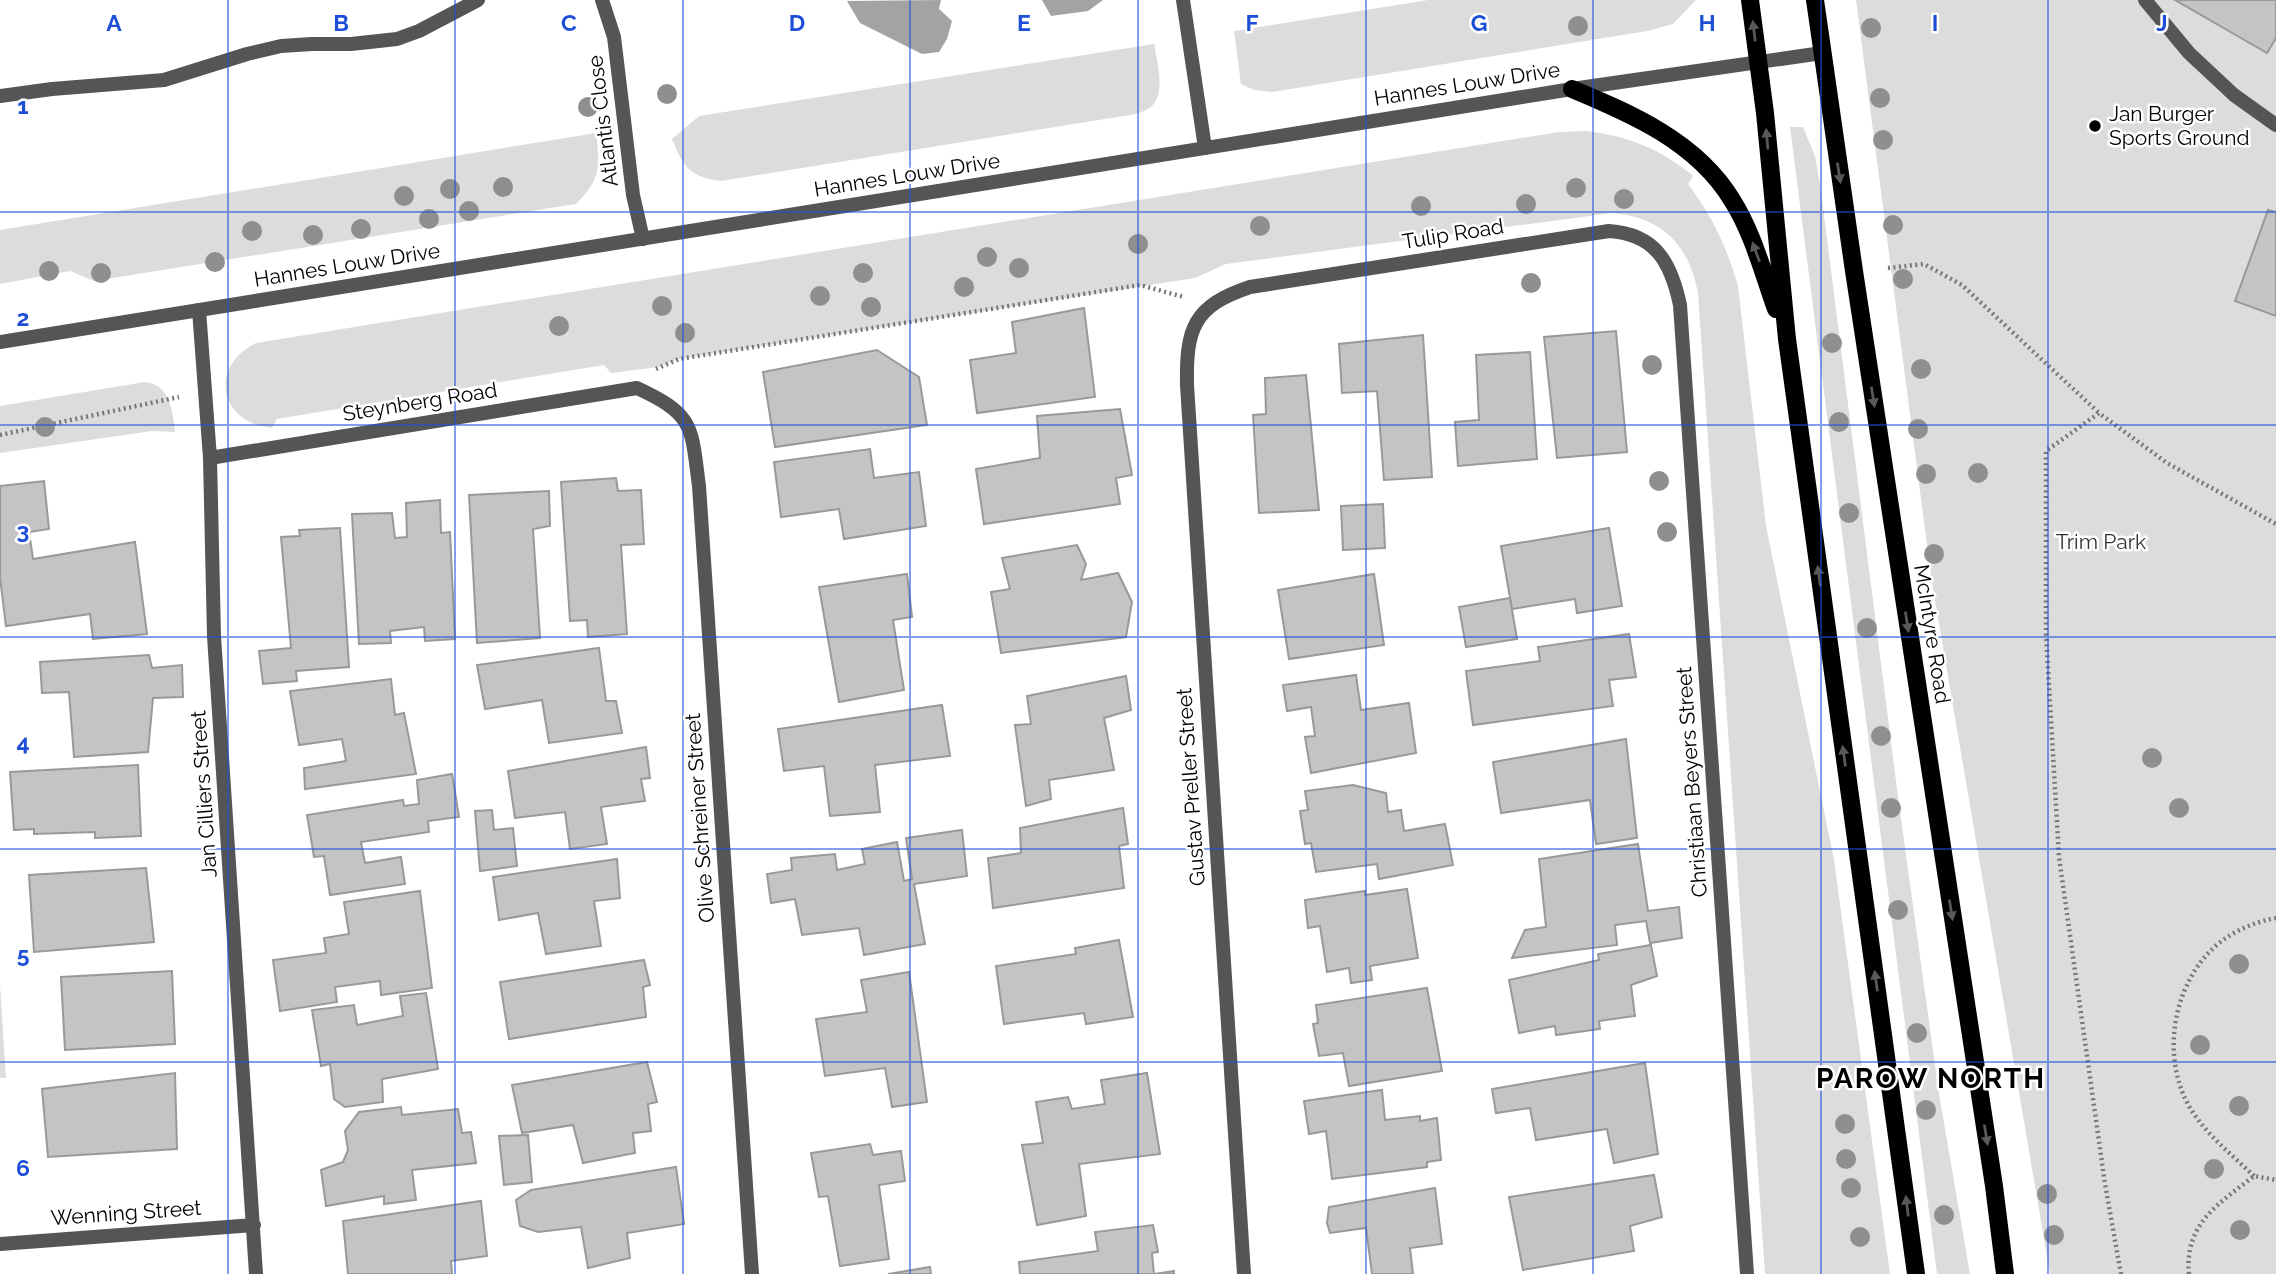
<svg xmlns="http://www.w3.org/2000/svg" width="2276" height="1274" viewBox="0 0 2276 1274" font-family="Raleway,sans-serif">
<rect width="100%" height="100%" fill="#fff"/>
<path fill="#dcdcdc" d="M1428,0H1696L1673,24L1647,31L1272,92L1254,90L1241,84L1234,31Z
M1856,0H2276V1274H2050L1932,583Z
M1154,44C1157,61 1166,91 1152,106C1148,110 1141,112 1136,114L721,181C690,177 683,167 672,139L699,116Z
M1790,127H1803L1815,156L1820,184L1898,797L1939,1094L1970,1274H1937Z
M1586,131C1628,136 1661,149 1693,176L1688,184C1712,216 1727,247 1738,286L1766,526L1834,860L1890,1274H1765L1698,293C1689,244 1661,217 1612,213L1226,264L1195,278L679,359L658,367L611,373L604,365L277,419L272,428C219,423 208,367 256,343L1559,132Z
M596,133C600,167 601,179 576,204L94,281L70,271L0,284V230Z
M145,382C170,384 173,412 175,432L152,431L0,453V406Z
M0,985L6,1078H0Z"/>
<path fill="#a3a3a3" d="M941,0L939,9L952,21L947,39L939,52L922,54L860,23L847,1Z
M1042,0H1103L1088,11L1051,16Z"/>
<path fill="#c4c4c4" stroke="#999" stroke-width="2" d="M2175,0H2276V38L2267,53Z
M2268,210L2276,212V316L2235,301Z
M1084,308L1095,397L977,413L970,360L1016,353L1012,322Z
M1616,331L1627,452L1557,458L1544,337Z
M1423,335L1432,477L1384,480L1377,391L1342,393L1339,344Z
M877,350L919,377L927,425L775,447L763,372Z
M1530,352L1537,459L1458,466L1455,422L1479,420L1476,355Z
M1306,375L1319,510L1259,513L1253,415L1266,414L1265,378Z
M1120,409L1132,475L1116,478L1120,504L984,524L976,469L1040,458L1037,416Z
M870,449L874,478L919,472L926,526L844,539L839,509L781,517L774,462Z
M616,478L618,491L641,490L644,544L621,545L627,634L588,637L587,620L570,621L561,482Z
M44,481L49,529L29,532L33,559L135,542L147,634L93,639L90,614L6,626L0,578V486Z
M549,491L550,526L533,529L540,638L477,643L469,495Z
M440,500L441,533L450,532L455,639L425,641L424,627L390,631L391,643L359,644L352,514L392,513L395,538L407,537L406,503Z
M1383,504L1385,548L1343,550L1341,506Z
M340,528L349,667L296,671L297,681L263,684L259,651L291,648L281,537L300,536L299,530Z
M1609,528L1622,606L1577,613L1575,599L1512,609L1501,546Z
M1077,545L1086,564L1081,580L1118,573L1132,602L1126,637L1001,653L991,592L1010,589L1002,558Z
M907,574L912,617L893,620L904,690L839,702L819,587Z
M1374,574L1384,645L1289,659L1278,590Z
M1510,598L1517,639L1466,647L1459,607Z
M1629,634L1636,677L1609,680L1613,706L1473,725L1466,671L1540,661L1538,647Z
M599,648L606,701H616L622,733L549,743L542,700L485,709L477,665Z
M149,655L152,668L182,665L183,697L153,698L148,752L74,757L69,692L42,693L40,662Z
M1356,675L1361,710L1409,703L1416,753L1311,773L1305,737L1315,736L1311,707L1287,711L1283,685Z
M1126,676L1131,710L1104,718L1114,770L1049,780L1051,799L1026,806L1015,725L1031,724L1027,696Z
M391,679L395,715L404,713L416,774L305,789L304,768L346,761L342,739L299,745L290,691Z
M942,705L950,756L875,765L880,812L830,816L824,766L784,771L778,729Z
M1626,739L1637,838L1596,844L1590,800L1501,813L1493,762Z
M646,747L650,778L641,779L645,801L601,807L607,844L570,849L565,812L515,818L508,771Z
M138,765L141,836L95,838V832L34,834V829L14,830L10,772Z
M452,774L459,817L428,821L429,832L361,842L365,863L401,857L405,884L330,895L324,856L314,857L307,815L403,800L404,806L419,804L417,780Z
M1353,785L1386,793L1388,812L1401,810L1404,831L1445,824L1453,865L1379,879L1377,864L1316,872L1311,843L1305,844L1300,811L1308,810L1305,791Z
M1123,808L1128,844L1119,846L1124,888L993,908L988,858L1021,853L1020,828Z
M492,810L494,830L513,828L517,866L480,871L475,811Z
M962,830L967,876L914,884L925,944L864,955L859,928L802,935L795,899L771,903L767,874L792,870L791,858L835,854L837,870L865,864L862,849L897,842L904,881L912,879L906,838Z
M1638,844L1648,911L1679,907L1682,938L1650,943L1646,921L1615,925L1617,945L1512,958L1525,930L1546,927L1539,859Z
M617,859L620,898L594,901L601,946L546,954L538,913L499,920L493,877Z
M146,868L154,942L34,952L29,875Z
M1407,889L1418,958L1370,966L1372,980L1351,983L1349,968L1327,972L1320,926L1308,928L1305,900L1365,891V895Z
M420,891L432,988L381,995L380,981L335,987L337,1002L280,1011L273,960L326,953L324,938L349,934L344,902Z
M1119,940L1133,1017L1086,1024L1084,1013L1004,1024L996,966L1076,954L1075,948Z
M1651,945L1657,976L1631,985L1635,1016L1599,1021L1600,1029L1556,1035L1555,1026L1519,1033L1509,980L1599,960L1598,954Z
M644,960L650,985L643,987L646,1017L509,1039L500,982Z
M172,971L175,1044L65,1050L61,977Z
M909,972L927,1102L892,1107L885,1068L825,1076L816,1019L867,1012L861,980Z
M1427,988L1442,1071L1349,1086L1343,1053L1319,1056L1313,1024L1318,1023L1316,1005Z
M426,993L438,1069L382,1079L383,1102L345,1107L334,1099L330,1064L321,1066L312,1010L354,1005L357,1025L403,1016L400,996Z
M647,1062L657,1102L648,1104L651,1131L633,1133L635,1153L583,1163L573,1125L522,1133L512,1085Z
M1645,1063L1658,1154L1614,1163L1607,1129L1536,1140L1530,1108L1496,1113L1492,1089Z
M175,1073L177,1149L48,1157L42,1089Z
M1147,1073L1160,1154L1079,1164L1086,1216L1037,1225L1022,1145L1043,1143L1036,1102L1068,1097L1072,1109L1105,1104L1101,1080Z
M1382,1090L1385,1120L1420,1116V1121L1437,1118L1441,1160L1427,1162V1167L1332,1179L1326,1131L1309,1134L1304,1101Z
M401,1107L402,1115L458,1109L462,1133L471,1132L476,1163L412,1170L416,1200L384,1204V1196L326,1206L321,1170L343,1162L348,1150L345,1131L359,1112Z
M528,1135L532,1182L504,1185L499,1136Z
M870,1144L873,1155L901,1151L905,1181L879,1185L889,1259L840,1266L828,1196L819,1197L811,1153Z
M676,1167L684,1224L627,1233L630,1258L588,1268L581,1227L538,1232L520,1226L516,1200L531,1190Z
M1654,1175L1662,1217L1630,1226L1634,1251L1523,1270L1509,1197Z
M1435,1188L1442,1244L1410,1248L1413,1274H1372L1366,1228L1330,1233L1327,1223L1329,1207Z
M481,1201L487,1256L451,1261L452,1274H348L343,1221Z
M1153,1225L1158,1252L1152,1253L1154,1274L1174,1271V1274H1020L1019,1262L1098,1251L1095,1232Z
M930,1267L931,1274H888Z"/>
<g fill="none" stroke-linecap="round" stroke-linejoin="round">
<path stroke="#777" stroke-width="4.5" stroke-dasharray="2 3.5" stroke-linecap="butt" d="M1888,268L1924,264L1962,285L2099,413
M656,369L679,359L1140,285L1184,297
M0,435L179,397
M2254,1176C2229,1152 2198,1128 2184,1096C2162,1046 2176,979 2218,944C2235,930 2255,922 2276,918
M2121,1274L2105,1184L2059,857L2046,634V451L2099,413L2167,463L2276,524
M2189,1274C2184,1223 2220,1203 2254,1176L2276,1180"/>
<path stroke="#555" stroke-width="14" d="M1183,0L1205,148
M2145,0L2189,53L2234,95L2276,125
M0,96L52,89L164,80L247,54L281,46L312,44H351L397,39L419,31L478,0"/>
<path stroke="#555" stroke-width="14" d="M602,0L614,37L633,195L643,239
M199,310L210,458L214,636L256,1274
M210,458L637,388C695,415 691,426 699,486L752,1274
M0,1244L254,1225
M1244,1274L1187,385C1186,329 1193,306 1250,287L1609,231C1656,234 1671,263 1680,305L1747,1274"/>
<path stroke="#555" stroke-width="14" d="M0,342L1572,89L1822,53"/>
<path stroke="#000" stroke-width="18" d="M1750,0L1765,113L1787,339L1916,1274
M1815,0L1854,271L1994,1186L2005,1274
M1572,89C1632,114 1697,142 1732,200C1753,233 1763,273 1776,309"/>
</g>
<g fill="#8f8f8f">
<circle cx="1578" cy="26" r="10"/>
<circle cx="1871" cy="28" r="10"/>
<circle cx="667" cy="94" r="10"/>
<circle cx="1880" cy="98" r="10"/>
<circle cx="588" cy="107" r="10"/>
<circle cx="1883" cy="140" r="10"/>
<circle cx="503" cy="187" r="10"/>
<circle cx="1576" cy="188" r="10"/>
<circle cx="450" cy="189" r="10"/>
<circle cx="404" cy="196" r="10"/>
<circle cx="1624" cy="199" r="10"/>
<circle cx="1526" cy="204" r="10"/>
<circle cx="1421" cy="206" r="10"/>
<circle cx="469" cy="211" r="10"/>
<circle cx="429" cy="219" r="10"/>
<circle cx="1893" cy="225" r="10"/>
<circle cx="1260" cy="226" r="10"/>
<circle cx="361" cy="229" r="10"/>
<circle cx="252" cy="231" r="10"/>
<circle cx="313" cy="235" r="10"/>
<circle cx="1138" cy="244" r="10"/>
<circle cx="987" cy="257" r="10"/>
<circle cx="215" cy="262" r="10"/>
<circle cx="1019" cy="268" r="10"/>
<circle cx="49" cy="271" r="10"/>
<circle cx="101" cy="273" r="10"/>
<circle cx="863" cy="273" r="10"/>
<circle cx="1903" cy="279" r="10"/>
<circle cx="1531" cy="283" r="10"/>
<circle cx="964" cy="287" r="10"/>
<circle cx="820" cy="296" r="10"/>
<circle cx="662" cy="306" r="10"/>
<circle cx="871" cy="307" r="10"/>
<circle cx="559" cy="326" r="10"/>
<circle cx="685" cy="333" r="10"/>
<circle cx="1832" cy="343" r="10"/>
<circle cx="1652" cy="365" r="10"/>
<circle cx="1921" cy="369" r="10"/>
<circle cx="1839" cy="422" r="10"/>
<circle cx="45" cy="427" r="10"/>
<circle cx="1918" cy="429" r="10"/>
<circle cx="1978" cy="473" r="10"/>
<circle cx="1926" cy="474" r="10"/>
<circle cx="1659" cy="481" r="10"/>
<circle cx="1849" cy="513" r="10"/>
<circle cx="1667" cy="532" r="10"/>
<circle cx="1934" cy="554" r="10"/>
<circle cx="1867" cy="628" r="10"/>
<circle cx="1881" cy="736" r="10"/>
<circle cx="2152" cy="758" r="10"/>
<circle cx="1891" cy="808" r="10"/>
<circle cx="2179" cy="808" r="10"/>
<circle cx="1898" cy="910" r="10"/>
<circle cx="2239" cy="964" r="10"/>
<circle cx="1917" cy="1033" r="10"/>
<circle cx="2200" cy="1045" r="10"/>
<circle cx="2239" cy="1106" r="10"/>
<circle cx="1926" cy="1110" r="10"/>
<circle cx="1845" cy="1124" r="10"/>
<circle cx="1846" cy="1159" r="10"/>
<circle cx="2214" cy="1169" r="10"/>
<circle cx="1851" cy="1188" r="10"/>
<circle cx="2047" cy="1194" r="10"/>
<circle cx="1944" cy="1215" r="10"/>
<circle cx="2240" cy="1230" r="10"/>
<circle cx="2054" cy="1235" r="10"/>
<circle cx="1860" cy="1237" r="10"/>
</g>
<defs><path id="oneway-solid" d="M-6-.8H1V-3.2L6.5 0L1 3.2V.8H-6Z" transform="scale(1.75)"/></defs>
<g fill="#595959">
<use href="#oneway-solid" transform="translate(1754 31) rotate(-97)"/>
<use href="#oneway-solid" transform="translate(1767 139) rotate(-95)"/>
<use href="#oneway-solid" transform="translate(1839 173) rotate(81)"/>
<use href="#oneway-solid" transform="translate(1756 252) rotate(-110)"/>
<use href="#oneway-solid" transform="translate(1873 397) rotate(81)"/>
<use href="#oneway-solid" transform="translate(1819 576) rotate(-98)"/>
<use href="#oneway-solid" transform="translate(1907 622) rotate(81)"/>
<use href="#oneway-solid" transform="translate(1844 756) rotate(-98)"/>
<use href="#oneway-solid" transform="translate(1951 910) rotate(81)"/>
<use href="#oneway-solid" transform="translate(1876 981) rotate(-98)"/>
<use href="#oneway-solid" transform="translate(1986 1135) rotate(81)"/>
<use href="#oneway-solid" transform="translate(1907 1206) rotate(-97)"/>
</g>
<path fill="none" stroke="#1d4ed8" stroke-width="2" stroke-opacity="0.55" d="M228,0V1274M455,0V1274M683,0V1274M910,0V1274M1138,0V1274M1366,0V1274M1593,0V1274M1821,0V1274M2048,0V1274M0,212H2276M0,425H2276M0,637H2276M0,849H2276M0,1062H2276"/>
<circle fill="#000" stroke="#fff" stroke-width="2.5" cx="2095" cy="126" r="7"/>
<g text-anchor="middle" stroke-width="5" stroke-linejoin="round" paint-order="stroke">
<g font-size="21" fill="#000" stroke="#fff">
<text transform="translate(1467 84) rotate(-9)" y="7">Hannes Louw Drive</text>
<text transform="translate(603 121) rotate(-97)" y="7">Atlantis Close</text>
<text transform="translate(907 175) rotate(-9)" y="7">Hannes Louw Drive</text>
<text transform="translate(1453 234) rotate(-9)" y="7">Tulip Road</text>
<text transform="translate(347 265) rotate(-9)" y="7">Hannes Louw Drive</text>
<text transform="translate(420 402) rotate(-9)" y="7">Steynberg Road</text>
<text transform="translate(1932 634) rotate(81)" y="7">McIntyre Road</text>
<text transform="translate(1692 782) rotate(-94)" y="7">Christiaan Beyers Street</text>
<text transform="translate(1191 787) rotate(-94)" y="7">Gustav Preller Street</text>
<text transform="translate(204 794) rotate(-94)" y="7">Jan Cilliers Street</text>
<text transform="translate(700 818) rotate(-94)" y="7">Olive Schreiner Street</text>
<text transform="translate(126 1213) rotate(-4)" y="7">Wenning Street</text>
</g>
<g font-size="21" fill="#000" stroke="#fff" text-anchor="start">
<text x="2109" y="121">Jan Burger<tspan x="2109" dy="24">Sports Ground</tspan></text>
</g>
<g font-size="21" fill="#333" stroke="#fff">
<text x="2101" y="549">Trim Park</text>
</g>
<g font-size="28" font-weight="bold" letter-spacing="2" fill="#000" stroke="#fff">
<text x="1931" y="1088">PAROW NORTH</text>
</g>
</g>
<g font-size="23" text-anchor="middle" font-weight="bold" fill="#1d4ed8" stroke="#fff" stroke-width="5" stroke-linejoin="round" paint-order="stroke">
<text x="114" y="31">A</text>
<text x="341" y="31">B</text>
<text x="569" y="31">C</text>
<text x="797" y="31">D</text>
<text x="1024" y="31">E</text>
<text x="1252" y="31">F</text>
<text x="1479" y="31">G</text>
<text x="1707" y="31">H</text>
<text x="1935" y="31">I</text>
<text x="2162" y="31">J</text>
<text x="23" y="114">1</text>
<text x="23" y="326">2</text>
<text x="23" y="539">3</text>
<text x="23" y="751">4</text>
<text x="23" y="963">5</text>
<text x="23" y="1176">6</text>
</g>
</svg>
